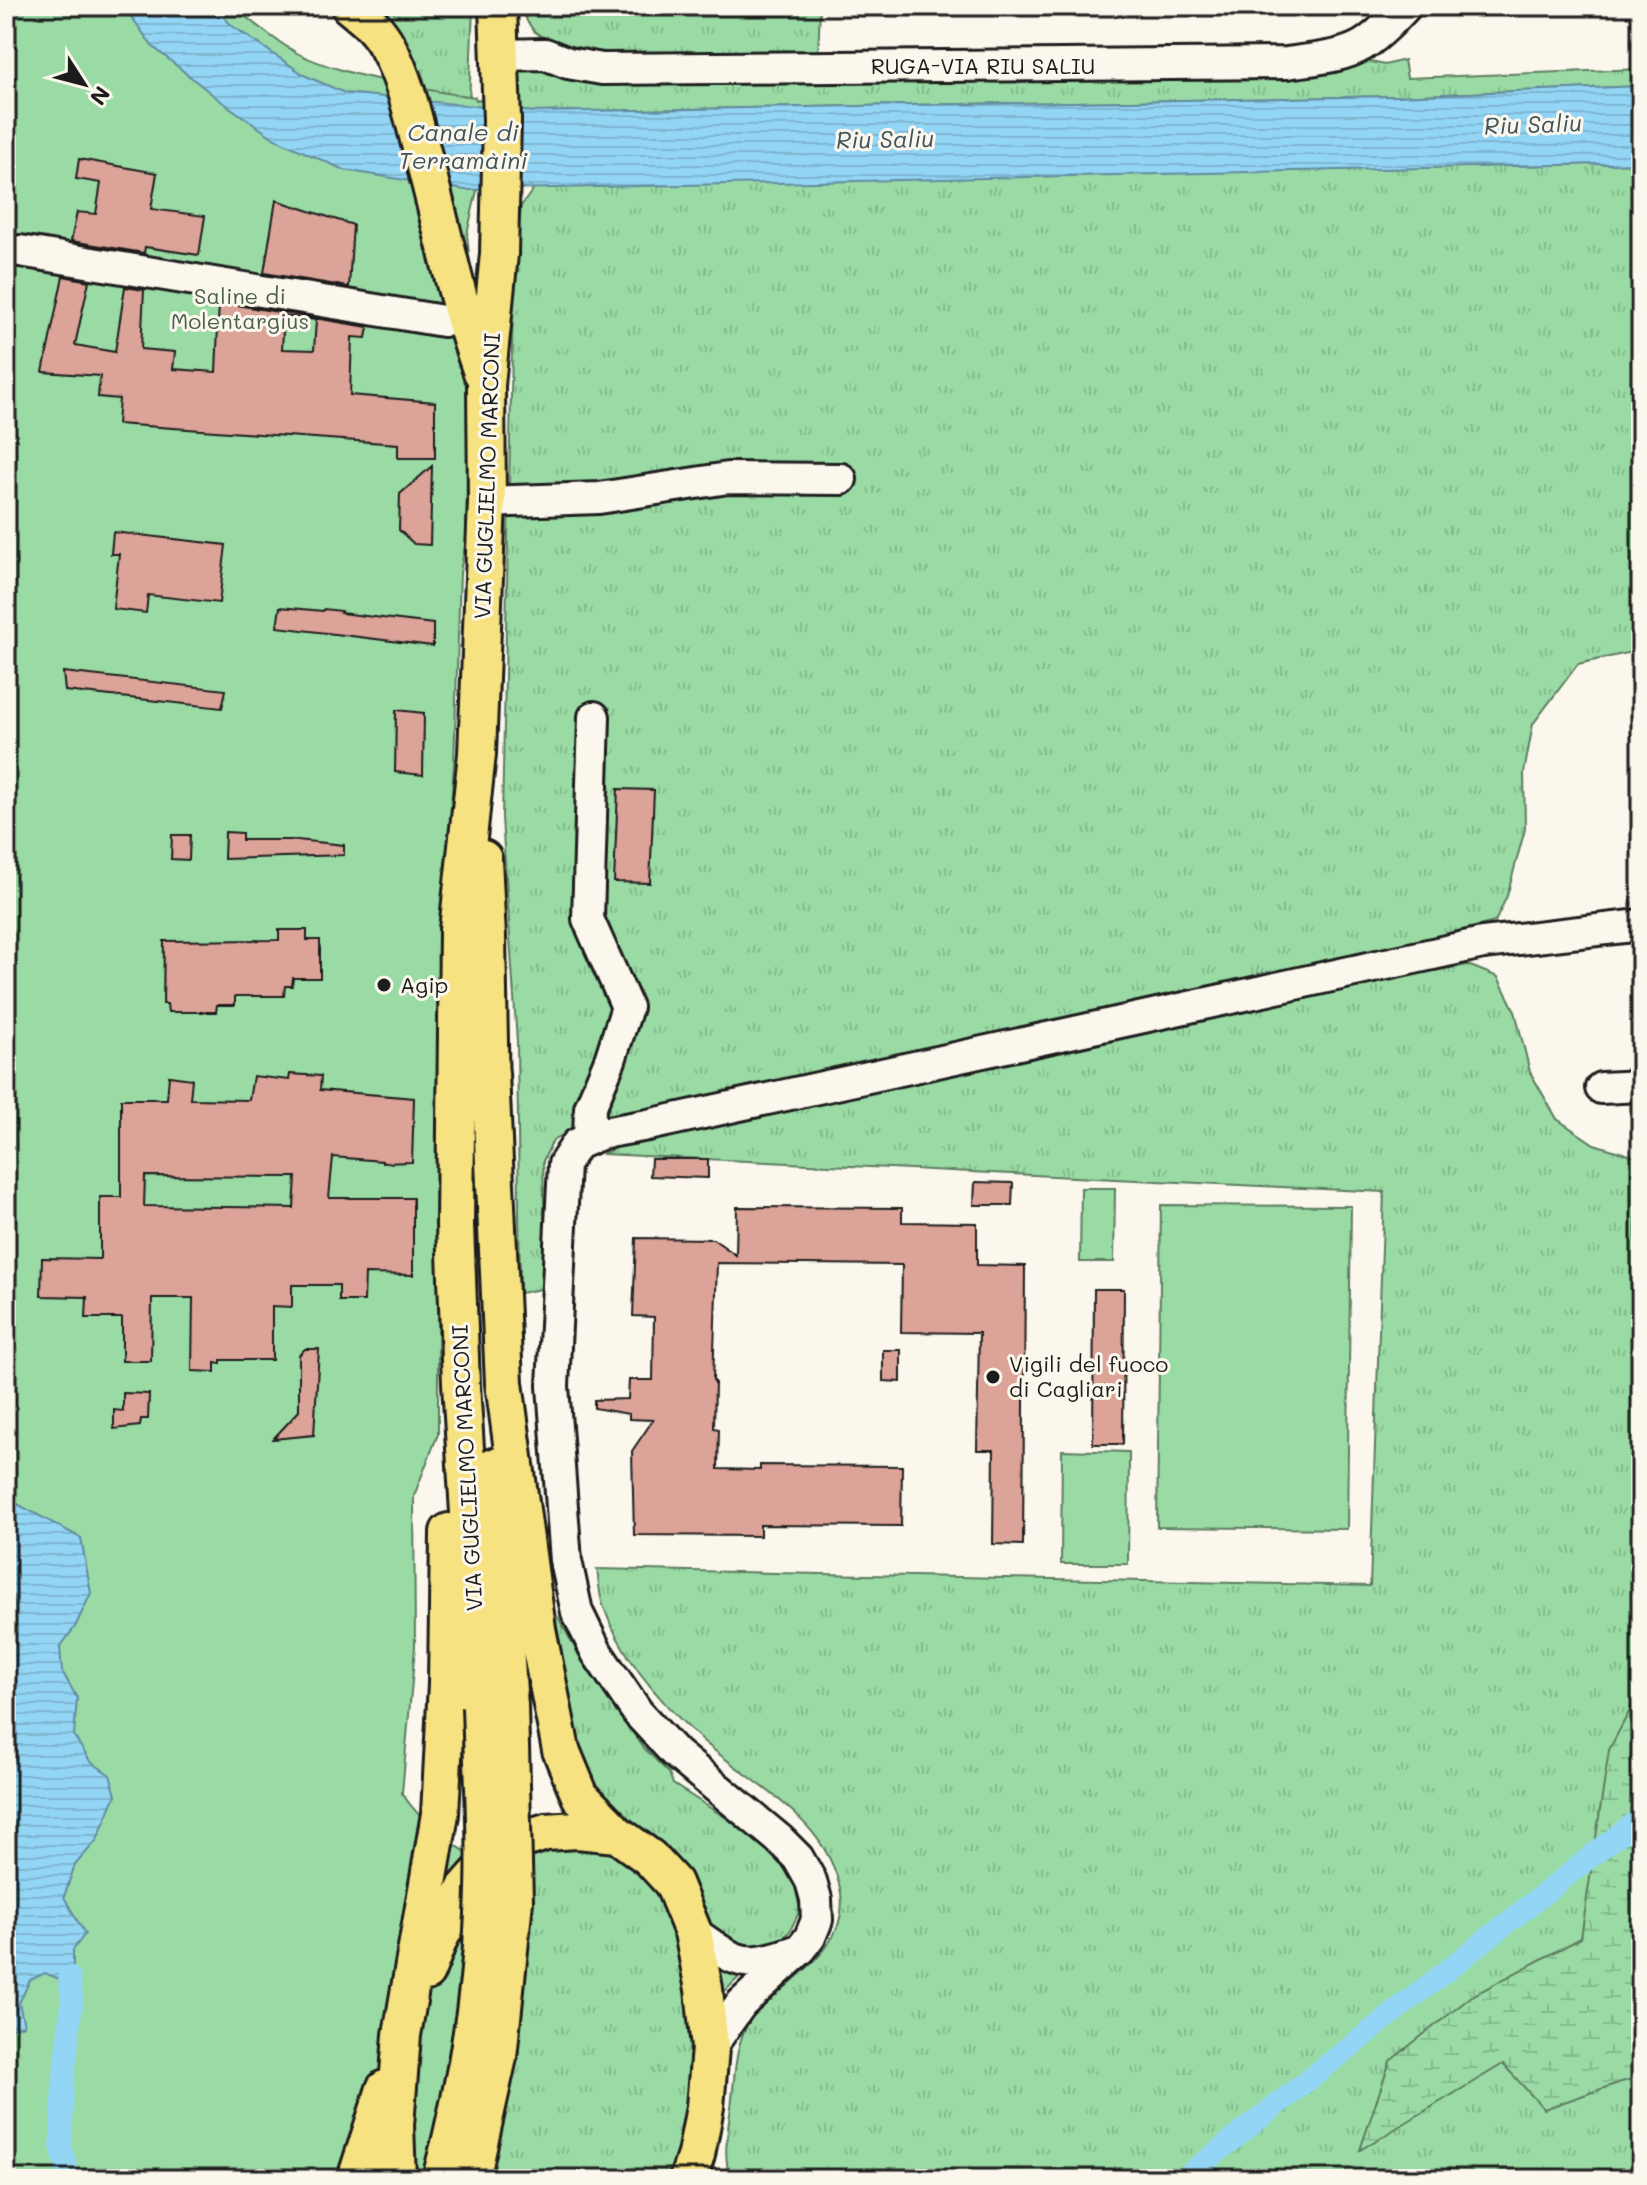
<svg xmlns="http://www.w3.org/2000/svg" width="1647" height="2185" viewBox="0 0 1647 2185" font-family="Mali,sans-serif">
<defs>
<pattern id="grass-tufts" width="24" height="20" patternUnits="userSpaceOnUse" patternTransform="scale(2)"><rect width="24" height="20" fill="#9adba5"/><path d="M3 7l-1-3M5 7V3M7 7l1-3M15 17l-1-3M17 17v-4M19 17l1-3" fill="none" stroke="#84bb8d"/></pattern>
<pattern id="wetland-marsh" width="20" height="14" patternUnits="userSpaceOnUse" patternTransform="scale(2)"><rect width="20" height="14" fill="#9adba5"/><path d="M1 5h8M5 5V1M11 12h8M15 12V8" fill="none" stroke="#84bb8d"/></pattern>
<pattern id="water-rules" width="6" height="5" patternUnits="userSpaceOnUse" patternTransform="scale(2)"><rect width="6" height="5" fill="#93d5f5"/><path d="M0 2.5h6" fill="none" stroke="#7eb6d1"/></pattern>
</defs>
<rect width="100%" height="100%" fill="#fbf7ec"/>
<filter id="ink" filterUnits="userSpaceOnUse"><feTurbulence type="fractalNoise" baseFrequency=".0125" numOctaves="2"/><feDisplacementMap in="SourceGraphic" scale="16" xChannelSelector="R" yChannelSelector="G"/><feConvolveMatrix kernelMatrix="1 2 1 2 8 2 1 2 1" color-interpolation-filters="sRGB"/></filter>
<g filter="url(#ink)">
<path fill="url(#grass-tufts)" stroke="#5b7c60" stroke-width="2" d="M384,6H473L469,105L430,102L423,77Z
M522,6H820L818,58L620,59L577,50L548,41L534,31L527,21Z
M1361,60L1385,65L1404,60L1407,78L1641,69V86L1398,96L534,112L514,110L517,72L530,64Z
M1641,163V650L1578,664L1533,724L1524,773L1525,829L1507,896L1495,922L1250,980L580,1126L553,1140L543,1161L546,1288L520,1293L517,1042L502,818L513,301L521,206L535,187Z
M1468,965L1498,977L1515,1011L1530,1072L1557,1119L1594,1144L1636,1157L1635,1329L1641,1330V2179H731C722,2158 728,2129 731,2107C735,2078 734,2045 750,2020C755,2013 762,2008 767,2003C799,1973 849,1944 841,1893C828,1818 754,1786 702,1740C662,1704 621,1657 603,1605C599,1594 599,1581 597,1569L1370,1586L1384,1192L602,1154L620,1146L985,1068L1371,982Z
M550,1603L585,1666L644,1748L669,1773L673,1784L737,1825L783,1862L795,1885L800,1910L790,1931L777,1945L764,1950L723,1941L610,1813L577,1759Z
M581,1845C600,1850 621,1854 637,1868C686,1913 698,2031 690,2095C687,2123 679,2151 674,2179H414L531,1851Z
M718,1962L748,1968L725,1991H721Z"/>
<path fill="url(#wetland-marsh)" stroke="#5b7c60" stroke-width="2" d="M1641,1689V2077L1621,2082L1544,2109L1503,2064L1360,2150L1390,2061L1472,1996L1581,1938L1609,1750Z"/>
<path fill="#9adba5" stroke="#5b7c60" stroke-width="2" d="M6,6H233C254,24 274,40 297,53C315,63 336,68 355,74C395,84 435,92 475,97L476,100L482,99L483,164L467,234L475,318L469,353L466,539L460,573L454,763L444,909L438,1071V1434L414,1496L415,1647L402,1793C425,1830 465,1851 501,1874L461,2179H6Z
M1641,650V1330H1635Z
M1081,1188H1115L1114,1262H1080Z
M1161,1205L1351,1206L1347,1529L1157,1527Z
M1062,1450L1129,1452L1128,1564H1061Z"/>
<path fill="url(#water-rules)" stroke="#638b9e" stroke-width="2" d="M124,6H215L231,25L306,76L345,93L534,112L1398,96L1641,86V163L465,190L344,170L275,139L218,99L152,46Z
M6,1498L81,1538L91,1593L75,1627L60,1647L62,1671L77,1698L74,1736L90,1761L110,1775L116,1795L97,1840L75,1865L64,1897L85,1934L73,1950V1971L66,1982L45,1973L30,1980L19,2003L24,2025L6,2030Z"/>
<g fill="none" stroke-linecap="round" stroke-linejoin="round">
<path stroke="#93d5f5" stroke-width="22" d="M69,2179L61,2146L63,2086L72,2001L69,1977
M1183,2179L1641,1817"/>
</g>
<path fill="#dca398" stroke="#1c1c1c" stroke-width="2" fill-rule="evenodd" d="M79,159L157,173L151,209L205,216L199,255L145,247L144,253L71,241L77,212L96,214L101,183L76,179Z
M276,200L353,225L349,287L264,273Z
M63,276L89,281L75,345L115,352L125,287L144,290L141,349L175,352L173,369L216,372L219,302L368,327L366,338L352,337L350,395L435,402V458H398V444L117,424L119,399L98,397L100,376L43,372ZM284,316L316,320L314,350L282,349Z
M432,466L430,545L414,544L399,530L400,494Z
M113,532L226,545L219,603L148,595L146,613L113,609L119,554H111Z
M280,607L323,611L324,609L341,611L340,613L433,624V646L277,627Z
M63,672L226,690L222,708L65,691Z
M396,710L424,713L423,775L395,772Z
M618,789L654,790L650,883L614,882Z
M225,832L242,833V840H297L344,845V855L224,859Z
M172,835H190L189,860L171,859Z
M279,930H307V940H320V978H293L292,986H285L284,996H235V1005H217L216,1012H168L167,1004H163L164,941L279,940Z
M290,1074L321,1076L320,1090L414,1098L412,1162L382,1163V1161L333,1157L329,1198H413V1275L365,1274L364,1301H339V1285H292V1307L272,1306V1360H221V1364L215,1363V1372L192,1371L193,1298H152L151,1361H122V1318H86L87,1297L41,1296L42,1258L100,1259V1197H121V1099H167L169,1076L192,1079L190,1099L249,1100L253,1076L289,1080ZM145,1176L296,1177L294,1208L144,1206Z
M651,1159H708V1178L650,1176Z
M975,1182L1013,1183L1012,1205H974Z
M737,1207L902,1208V1222L977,1223V1265L1025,1266L1023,1545L993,1544L994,1450H977L979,1333L901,1332L902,1265L717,1263L713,1380L715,1382L714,1428L719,1429L718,1469L760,1470V1465L902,1466L901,1526L760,1525V1536L634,1535L632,1451L653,1420L629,1419V1414L594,1408V1400L628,1399L629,1380H653L654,1317L633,1316L636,1238L713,1239L736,1255Z
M1094,1289H1124L1123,1444H1093Z
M305,1349H319L314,1435L273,1439L299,1411V1355Z
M883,1350H901V1382L883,1381Z
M123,1393L149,1394L148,1419H141L140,1426L114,1429V1410L123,1411Z"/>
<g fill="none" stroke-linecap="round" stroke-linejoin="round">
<defs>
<path id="minor" d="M499,55L545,54L568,63L602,69L1287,63C1311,59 1341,58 1363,45C1379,35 1393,20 1406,6
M20,251L443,321L463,317
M487,502L599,498L728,478L841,479
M1601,1088L1641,1086
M589,1139L590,1108L610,1060L627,1007L588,919L594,717
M693,1932C738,1963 742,1970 796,1951
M710,2048L741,2004L801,1949L810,1937L817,1920L816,1899L811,1881L798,1858L779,1839L675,1753L638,1713L597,1653L577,1612L566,1561L553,1386L564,1164L577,1144L603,1133L648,1125L1483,943L1641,925"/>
<path id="major" d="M350,6C365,18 378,29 387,46C405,79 413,116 422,152C442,225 456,301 482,372
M483,859L487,937L490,1096
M490,1073L504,1383L537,1629L561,1750L580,1796L617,1834L650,1858L673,1883L693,1932L704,1989L710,2048L705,2107L696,2155L688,2179
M493,1467L509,1707
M481,1706L461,1384L455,1225L458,930L477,754L487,502L486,385L499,254L502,120L498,6
M426,1972L439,1939L465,1889L503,1846L546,1832L577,1830L617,1834
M356,2179L385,2089
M397,2179L395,2125L402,2035L440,1814L447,1684L449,1532"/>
</defs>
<use href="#minor" stroke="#1c1c1c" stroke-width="36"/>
<use href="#major" stroke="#1c1c1c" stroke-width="42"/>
<use href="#minor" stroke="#fbf7ec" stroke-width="30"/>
<use href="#major" stroke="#f6e281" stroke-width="36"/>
<defs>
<path id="major-bridge" d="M441,2179C464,2093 480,2003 484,1914C488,1845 483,1775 481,1706
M471,2179L498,2057L514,1901L509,1707"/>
</defs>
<use href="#major-bridge" stroke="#1c1c1c" stroke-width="42" stroke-linecap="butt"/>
<use href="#major-bridge" stroke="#f6e281" stroke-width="36"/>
</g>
</g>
<g fill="#1c1c1c" stroke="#fbf7ec" stroke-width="3">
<circle cx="384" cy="985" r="8"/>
<circle cx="993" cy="1377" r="8"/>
</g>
<g text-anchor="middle" stroke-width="6" stroke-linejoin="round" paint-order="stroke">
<g font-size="22" fill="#1c1c1c" stroke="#fbf7ec">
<text x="983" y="74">RUGA-VIA RIU SALIU</text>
<text transform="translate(487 476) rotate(-88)" y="8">VIA GUGLIELMO MARCONI</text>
<text transform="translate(467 1468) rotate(-93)" y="8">VIA GUGLIELMO MARCONI</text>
</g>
<g font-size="22" fill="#485f4c" stroke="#fbf7ec">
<text x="240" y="304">Saline di<tspan x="240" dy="25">Molentargius</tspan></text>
</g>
<g font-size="22" fill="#1c1c1c" stroke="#fbf7ec" text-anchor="start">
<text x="400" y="993">Agip</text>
<text x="1009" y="1372">Vigili del fuoco<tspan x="1009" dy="25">di Cagliari</tspan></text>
</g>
<g font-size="24" font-style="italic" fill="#40545d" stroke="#fbf7ec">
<text transform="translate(1533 125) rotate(-2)" y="8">Riu Saliu</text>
<text x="463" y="141">Canale di<tspan x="463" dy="28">Terramàini</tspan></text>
<text transform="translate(885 140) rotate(-1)" y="8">Riu Saliu</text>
</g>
</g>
<rect width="1647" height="2185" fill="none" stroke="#fbf7ec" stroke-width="32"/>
<rect x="16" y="16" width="1615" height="2153" fill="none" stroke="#1c1c1c" stroke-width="3" filter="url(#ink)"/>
<g transform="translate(84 84) rotate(126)" stroke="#fbf7ec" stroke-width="6" paint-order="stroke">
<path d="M0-6L14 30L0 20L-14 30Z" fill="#1c1c1c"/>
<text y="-12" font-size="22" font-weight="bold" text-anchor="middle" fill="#1c1c1c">N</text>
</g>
</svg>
